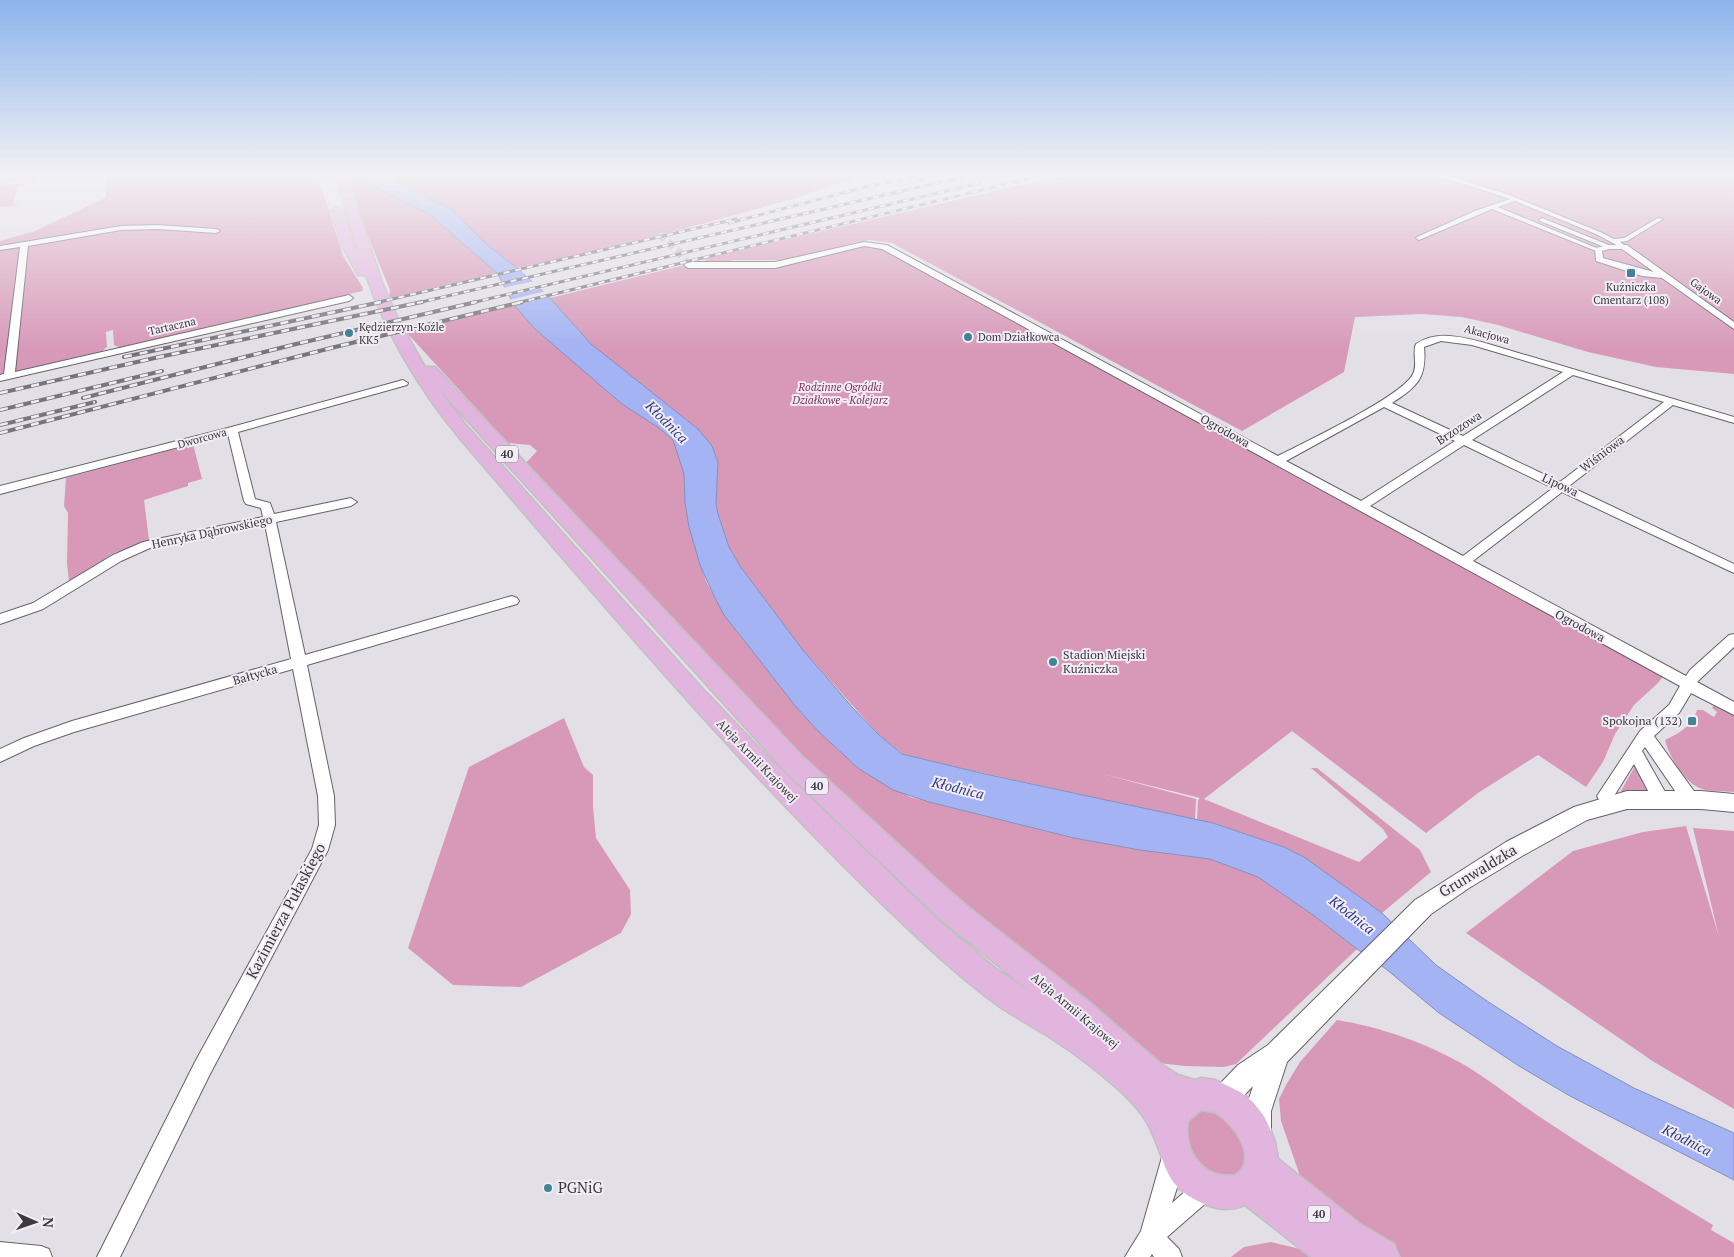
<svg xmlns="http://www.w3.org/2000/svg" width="1734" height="1257" viewBox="0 0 1734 1257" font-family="'PT Serif',serif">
<rect width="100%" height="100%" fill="#e3dfe7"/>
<path fill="#d899b9" d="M0,173H85L77,177H47L0,184Z
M106,173H317L343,256L363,288L362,291L121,348L114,345L113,330L106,332L107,347L102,351L0,375V241L35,231L103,199L106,196Z
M342,173H371L373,182L429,214L497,273L389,298L390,290Z
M390,173H873C839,182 808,195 775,204C690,228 604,250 517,268L467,229L395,184Z
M1072,173H1734V374L1656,367L1588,352L1498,325L1462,317L1422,314L1355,317L1344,372L1242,431L892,243L870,240L858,242L785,260H733L722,263H711L703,259Z
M18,183L25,185L18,186L13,204L18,205L9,208L13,206L0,207V185Z
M870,243L889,245L1664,675L1658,683L1634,705L1615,734L1603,762L1586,787L1538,755L1478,793L1426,833L1292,731L1204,799L1359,862L1388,837L1383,829L1311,768H1317L1420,850L1431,872L1382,913L1284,847L1213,823L1197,821L1198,800L1200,798L1103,774L1196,799L1195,820L938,763L903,754L878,734L802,649L740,566L729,547L718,514L716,504L718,462L712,446L698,429L591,344L550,298L693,263L777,266Z
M514,305L535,329L622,404L659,428L673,440L682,464L684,474L685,503L689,527L706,581L724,615L797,708L819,732L858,768L910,797L929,802L1074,838L1140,850L1210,859L1238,868L1258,877L1313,915L1357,949L1236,1064L1224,1067L1185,1066L1149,1062L1012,942L907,854L827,780L774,727L526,463L537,451L530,445L508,443L406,332Z
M193,444L202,479L188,483V486L144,500L149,540L114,553L69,582L67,563L68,513L64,506L66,478Z
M1715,703L1734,713V792C1724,791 1712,792 1702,789C1684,783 1669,756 1665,740C1680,733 1693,725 1697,710H1703L1714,717L1717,712L1712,708Z
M564,718L584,767L593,775V806L596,838L630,890L631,914L621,933L521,987L453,985L408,948L469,767Z
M1635,766L1647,791L1623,794L1621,791Z
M1686,826L1719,937L1693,828L1734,831V1109L1654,1062L1466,933L1573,851L1643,832Z
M1337,1020C1381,1027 1429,1044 1468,1067C1497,1085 1523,1107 1552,1125C1605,1160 1659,1192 1713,1225L1711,1230L1734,1243V1257H1401L1394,1253L1300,1176L1281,1121L1279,1099L1286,1085L1300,1062Z
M1215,1108L1245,1136L1246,1164C1229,1185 1218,1175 1197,1166L1183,1128L1186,1121L1197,1109Z
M1271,1242L1300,1249L1309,1257H1231L1244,1247Z"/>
<path fill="#a3b3f3" stroke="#848fbc" d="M371,173H390L393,180L451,209L485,243L517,268L550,298L591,344L698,429L712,446L718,462L716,504L718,514L729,547L740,566L802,649L853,708L878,734L902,754L985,774L1213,823L1284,847L1304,857L1382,913L1436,965L1487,1001L1557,1046L1634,1088L1734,1133V1180L1570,1096L1519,1066L1439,1013L1386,969L1357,949L1313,915L1258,877L1210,859L1140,850L1074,838L929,802L893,790L858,768L819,732L797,708L724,615L714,596L700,565L689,527L685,503L684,474L673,440L659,428L622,404L535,329L514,305L497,273L429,214L378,189L373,182Z"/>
<path fill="#e3dfe7" d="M535,281L543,288L507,296L502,288Z
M546,291L552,296L512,306L509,300Z"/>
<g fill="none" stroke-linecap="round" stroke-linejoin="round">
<path stroke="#c1bec5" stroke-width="8" stroke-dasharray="8 4" stroke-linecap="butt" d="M659,234L679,252L688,265"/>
<defs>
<path id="pedestrian" d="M1429,173H1438L1507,194L1600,232L1614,239L1624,238L1658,218L1663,219L1627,241L1620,242L1627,247L1624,249L1596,234L1515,201L1498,207L1601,250L1596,251L1492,209L1419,240L1416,238L1417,237L1475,211L1510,199Z
M1542,218L1611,246L1612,247L1607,248L1540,221L1539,220Z"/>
<path id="minor" d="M158,225L216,229L220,231L216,233L158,229L121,230L28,246L15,372L349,295L353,298L349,301L0,381V375L4,374L20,247L0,250V246L121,226Z
M864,242L887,245L1278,456C1303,443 1403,396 1413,374C1418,365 1412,353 1416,344C1437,330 1462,337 1485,343L1734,417V423L1673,405L1569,486L1734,564V573L1562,492L1473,561L1686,676L1690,670L1729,635L1734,634V647L1697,682L1734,702V715L1691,693L1679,713L1654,736L1696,794L1698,799L1696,804L1690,806L1684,804L1645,747L1642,751L1669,799L1667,804L1661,806L1655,804L1634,764L1614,796L1618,804L1616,809L1610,811L1604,809L1597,796L1640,731L1669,705L1680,686L882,249L864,246L775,268H688L684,265L688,262H775ZM1441,341L1472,345L1563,372L1463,436L1392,403C1417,387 1427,378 1424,347ZM1573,375L1664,402L1560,482L1472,440ZM1384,407L1455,441L1361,501L1286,461ZM1464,445L1553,488L1463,556L1370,506Z
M1609,245H1627L1734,322V329L1662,278L1642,276L1596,261L1595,248ZM1609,249H1622L1654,272L1603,258L1602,251Z
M403,380L408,383L407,385L238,432L255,499L270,503L274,514L351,498L357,502L351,506L276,522L305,655L512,596L517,598L519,601L517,604L307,665L334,796L335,825L328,850L209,1076L120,1257H97L195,1062L312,849L319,825L318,796L293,669L74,732L34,746L0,762V749L24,738L72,721L291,659L265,524L150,548L121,561L43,609L0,624V614L33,603L113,555L143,542L263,517L261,508L246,504L244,501L228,434L0,494V486L228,428Z
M1172,1147L1180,1150C1186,1167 1177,1187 1172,1203L1198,1180L1206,1177L1214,1180L1217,1188L1214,1196L1167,1237L1179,1249L1182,1257H1154L1152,1254L1150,1257H1125L1141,1231L1164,1150Z
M0,1242L41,1246L49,1249L52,1257H0Z"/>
<path id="tertiary" d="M1627,791H1701L1734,794V812L1701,809H1627L1587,820L1522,856L1469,888L1431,914L1287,1062L1271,1111V1133L1267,1142L1258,1146L1249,1142C1240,1123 1247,1105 1253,1086L1232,1108L1223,1112L1214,1108L1210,1099L1214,1090L1238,1065L1268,1045L1415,900L1506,842L1574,807Z"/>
<path id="primary" d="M334,173H345L383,285L400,323L425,367H435L802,756L958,899L1088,1001L1161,1064L1178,1075L1195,1080L1201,1078L1215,1080L1226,1085L1240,1092L1253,1102L1264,1116L1271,1131L1275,1142L1278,1159L1360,1224L1394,1244L1399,1257H1311L1245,1205C1232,1211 1220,1210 1207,1205C1162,1187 1168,1165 1150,1128C1143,1113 1130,1100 1118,1089C1097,1070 1074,1053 1051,1038C1035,1028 1019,1019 1003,1009C974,989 947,965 921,941C755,786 609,612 462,441C421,392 387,336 366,275H358L342,246L331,211L337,207L343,211L354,246L360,256ZM436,386L784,770L938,917L1032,993L995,968L940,922L768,757L700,686L575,547L465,424ZM1201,1110C1206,1111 1211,1111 1216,1113C1234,1123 1259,1158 1236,1175C1203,1180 1183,1151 1188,1121Z"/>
</defs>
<use href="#pedestrian" stroke="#666269" stroke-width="2"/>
<use href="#minor" stroke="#666269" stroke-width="2"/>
<use href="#tertiary" stroke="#666269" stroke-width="2"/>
<use href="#primary" stroke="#c0c0c1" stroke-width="3"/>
<use href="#pedestrian" fill="#fff" fill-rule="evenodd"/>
<use href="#minor" fill="#fff" fill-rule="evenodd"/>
<use href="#tertiary" fill="#fff" fill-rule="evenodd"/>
<use href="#primary" fill="#e2b5df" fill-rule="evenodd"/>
<defs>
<path id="rail-far1" d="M970,180L994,173
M912,183L940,173
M729,223L869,186L918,177
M375,303L736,219
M417,303L976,174
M471,303L980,183
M517,303L1052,173"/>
<path id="rail" d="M124,357L381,302
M0,393L159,357L422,302
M83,398L292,345L476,302
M0,410L162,371
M0,425L95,402
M0,433L335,347L522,302"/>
</defs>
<use href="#rail-far1" stroke="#777579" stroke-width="3"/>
<use href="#rail" stroke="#777579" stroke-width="4"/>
<use href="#rail-far1" stroke="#f1ecf5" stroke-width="2" stroke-dasharray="6" stroke-linecap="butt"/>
<use href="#rail" stroke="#f1ecf5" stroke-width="2.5" stroke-dasharray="8" stroke-linecap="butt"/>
</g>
<linearGradient id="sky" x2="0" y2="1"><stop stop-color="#8cb4ec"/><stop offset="0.5" stop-color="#f2f1f4"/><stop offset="1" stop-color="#f2f1f4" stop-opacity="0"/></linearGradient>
<rect width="1734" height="349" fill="url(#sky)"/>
<g fill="#428495" stroke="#f1ecf5" stroke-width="2">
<rect x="1626" y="268" width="10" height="10" rx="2.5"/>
<circle cx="349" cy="333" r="5"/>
<circle cx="968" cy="337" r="5"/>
<circle cx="1053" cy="662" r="5"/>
<rect x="1687" y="716" width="10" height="10" rx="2.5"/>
<circle cx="548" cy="1188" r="5"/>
</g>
<g text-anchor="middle" stroke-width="4" stroke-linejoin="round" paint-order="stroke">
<g font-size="11" fill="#3b3a3d" stroke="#f1ecf5" text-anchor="start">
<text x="1631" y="291" text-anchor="middle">Kuźniczka<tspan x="1631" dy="13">Cmentarz (108)</tspan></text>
<text x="359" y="331">Kędzierzyn-Koźle<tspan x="359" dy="13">KK5</tspan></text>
<text x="978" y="341">Dom Działkowca</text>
</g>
<g font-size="11" fill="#3b3a3d" stroke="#f1ecf5">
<text transform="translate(1706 291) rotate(36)" y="4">Gajowa</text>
<text transform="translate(172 326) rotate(-13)" y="4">Tartaczna</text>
<text transform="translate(1487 334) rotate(15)" y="4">Akacjowa</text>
<text transform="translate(202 438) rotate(-15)" y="4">Dworcowa</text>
</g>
<g font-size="11" font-style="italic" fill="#7e2e5c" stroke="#f1ecf5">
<text x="840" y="391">Rodzinne Ogródki<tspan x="840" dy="13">Działkowe - Kolejarz</tspan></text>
</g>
<g fill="#f1ecf5" stroke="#726f74" stroke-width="1">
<rect x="496" y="445.5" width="22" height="17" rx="4"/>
<rect x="806" y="777.5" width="22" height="17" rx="4"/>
<rect x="1308" y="1205.5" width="22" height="17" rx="4"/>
</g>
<g font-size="11" font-weight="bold" fill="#3b3a3d">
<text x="507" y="458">40</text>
<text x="817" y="790">40</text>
<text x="1319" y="1218">40</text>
</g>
<g font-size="12" fill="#3b3a3d" stroke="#f1ecf5">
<text transform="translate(1459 428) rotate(-33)" y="4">Brzozowa</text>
<text transform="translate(1225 431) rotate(29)" y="4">Ogrodowa</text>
<text transform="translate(1602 454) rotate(-37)" y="4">Wiśniowa</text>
<text transform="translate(1560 485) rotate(25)" y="4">Lipowa</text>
<text transform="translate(212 532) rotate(-12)" y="4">Henryka Dąbrowskiego</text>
<text transform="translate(1580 626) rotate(28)" y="4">Ogrodowa</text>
<text transform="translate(255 675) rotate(-16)" y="4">Bałtycka</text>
<text transform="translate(757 761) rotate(46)" y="4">Aleja Armii Krajowej</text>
<text transform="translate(1075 1011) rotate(40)" y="4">Aleja Armii Krajowej</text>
</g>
<g font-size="12" fill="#3b3a3d" stroke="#f1ecf5" text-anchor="start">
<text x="1063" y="659">Stadion Miejski<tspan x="1063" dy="14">Kuźniczka</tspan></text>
<text x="1682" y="725" text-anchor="end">Spokojna (132)</text>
</g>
<g font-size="14" font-style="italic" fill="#2f3983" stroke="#f1ecf5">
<text transform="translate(667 422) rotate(45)" y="5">Kłodnica</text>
<text transform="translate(958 788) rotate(14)" y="5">Kłodnica</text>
<text transform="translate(1352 915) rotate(38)" y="5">Kłodnica</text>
<text transform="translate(1687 1140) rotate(27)" y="5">Kłodnica</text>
</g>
<g font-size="15" fill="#3b3a3d" stroke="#f1ecf5">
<text transform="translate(1478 871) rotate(-31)" y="5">Grunwaldzka</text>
<text transform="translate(286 911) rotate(-62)" y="5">Kazimierza Pułaskiego</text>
</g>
<g font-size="15" fill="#3b3a3d" stroke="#f1ecf5" text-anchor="start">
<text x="558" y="1193">PGNiG</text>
</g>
</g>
<g transform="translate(35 1222) rotate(92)" stroke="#f1ecf5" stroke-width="4" paint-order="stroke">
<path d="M0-4L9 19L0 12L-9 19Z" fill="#3b3a3d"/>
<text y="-8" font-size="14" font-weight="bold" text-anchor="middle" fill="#3b3a3d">N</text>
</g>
</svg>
